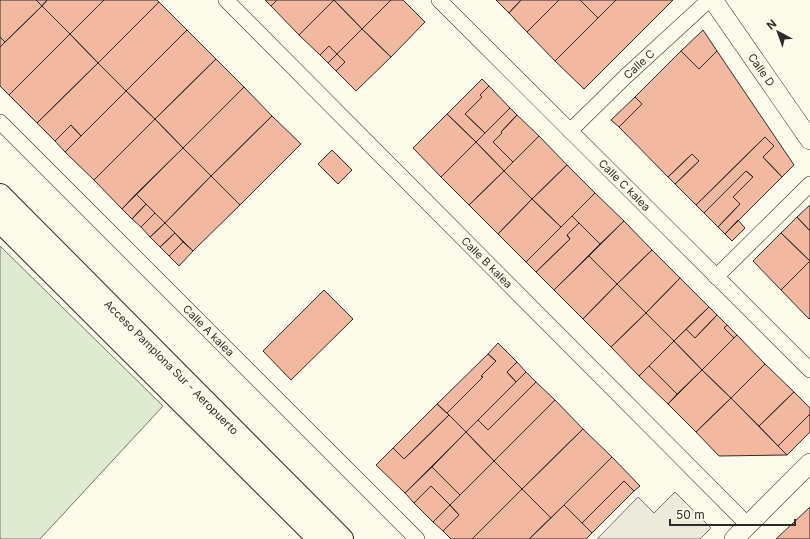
<svg xmlns="http://www.w3.org/2000/svg" width="810" height="539" viewBox="0 0 810 539" font-family="Inter,sans-serif">
<rect width="100%" height="100%" fill="#fdfbea"/>
<path fill="#deebd1" stroke="#74746e" d="M0,246L163,406L40,539H0Z"/>
<path fill="#eceadb" stroke="#74746e" d="M675,492L711,528L700,539H597L638,497L654,513Z"/>
<path fill="#f2b8a0" stroke="#2b2b2b" d="M0,0H36L42,6L5,42L0,37Z
M36,0H47L42,6Z
M47,0H104L70,34L42,6Z
M104,0H157L159,2L98,63L70,34Z
M265,0H277L271,6Z
M277,0H334L299,35L271,6Z
M334,0L362,29L337,54L329,46L320,55L299,35Z
M334,0H391L362,29Z
M391,0H403L425,22L391,57L362,29Z
M496,0H521L509,13Z
M521,0H559L527,32L509,13Z
M559,0H580L598,18L555,61L527,32Z
M580,0H616L598,18Z
M616,0H673L584,89L555,61Z
M159,2L187,30L126,91L98,63Z
M42,6L70,34L9,95L0,86V47Z
M362,29L391,57L356,91L336,71L345,62L337,54Z
M187,30L216,59L155,119L126,91Z
M703,30L717,51L699,69L681,51Z
M70,34L98,63L37,123L9,95Z
M0,37L5,42L0,47Z
M329,46L337,54L328,63L320,55Z
M681,51L699,69L717,51L794,165L782,177L763,157L774,146L765,137L696,205L675,184L699,161L692,154L668,177L619,127L642,104L635,97Z
M337,54L345,62L336,71L328,63Z
M216,59L244,87L183,148L155,119Z
M98,63L126,91L81,136L71,125L55,141L37,123Z
M482,79L489,86L480,95L482,97L465,114L485,133L476,142L447,114Z
M489,86L510,108L485,133L465,114L482,97L480,95Z
M244,87L272,116L211,176L183,148Z
M126,91L155,119L94,180L65,152Z
M635,97L642,104L619,127L611,120Z
M510,108L517,115L501,132L502,133L493,142L513,162L504,171L476,142Z
M447,114L476,142L441,177L413,148Z
M517,115L539,136L513,162L493,142L502,133L501,132Z
M272,116L301,144L240,205L211,176Z
M155,119L183,148L122,209L94,180Z
M71,125L81,136L65,152L55,141Z
M539,136L567,165L532,199L504,171Z
M765,137L774,146L763,157L782,177L725,234L718,227L740,204L733,197L753,177L746,171L704,213L696,205Z
M476,142L504,171L469,205L441,177Z
M183,148L211,176L165,223L136,194Z
M332,150L352,170L338,184L318,164Z
M692,154L699,161L675,184L668,177Z
M567,165L595,193L561,227L532,199Z
M504,171L532,199L498,234L469,205Z
M746,171L753,177L733,197L740,204L718,227L704,213Z
M211,176L240,205L193,251L165,223Z
M595,193L624,221L600,244L572,216Z
M136,194L146,204L132,219L122,209Z
M532,199L561,227L526,262L498,234Z
M146,204L155,213L141,227L132,219Z
M810,205V231L797,217Z
M155,213L165,223L150,237L141,227Z
M572,216L579,223L567,235L570,239L536,272L526,262Z
M797,217L810,231V261L781,233Z
M738,220L745,228L732,241L725,234Z
M624,221L652,250L617,284L589,256Z
M165,223L175,233L160,247L150,237Z
M579,223L600,244L554,290L536,272L570,239L567,235Z
M175,233L183,242L169,256L160,247Z
M781,233L810,261L781,290L753,261Z
M183,242L193,251L179,266L169,256Z
M652,250L680,278L646,313L617,284Z
M589,256L617,284L583,319L554,290Z
M810,261V318L809,319L781,290Z
M680,278L709,307L674,341L646,313Z
M617,284L646,313L611,347L583,319Z
M324,290L353,319L291,380L263,351Z
M709,307L717,315L695,338L686,329Z
M646,313L674,341L639,376L611,347Z
M717,315L727,325L724,328L734,338L702,370L674,341L686,329L695,338Z
M727,325L737,335L734,338L724,328Z
M737,335L765,364L731,398L702,370Z
M674,341L702,370L677,394L649,366Z
M498,343L517,362L507,372L516,382L466,432L447,413L483,377L481,376L496,361L488,354Z
M488,354L496,361L481,376L483,377L447,413L437,404Z
M517,362L526,372L516,382L507,372Z
M765,364L794,392L759,426L731,398Z
M649,366L677,394L668,404L639,376Z
M702,370L731,398L696,432L668,404Z
M526,372L536,382L488,430L478,420Z
M536,382L555,400L494,461L466,432L478,420L488,430Z
M794,392L810,408V414L778,446L759,426Z
M731,398L778,446L787,455L719,456L696,432Z
M555,400L583,429L522,489L494,461Z
M437,404L449,415L404,459L393,448Z
M810,414V432L787,455L778,446Z
M449,415L466,432L405,493L376,465L393,448L404,459Z
M583,429L612,457L551,518L522,489Z
M466,432L494,461L460,495L432,467Z
M612,457L640,486L634,491L624,481L582,523L564,505Z
M494,461L522,489L472,539H451L443,531L459,515L450,505Z
M432,467L460,495L450,505L431,486L414,503L405,493Z
M624,481L634,491L592,533L582,523Z
M431,486L450,505L433,522L414,503Z
M522,489L551,518L529,539H472Z
M450,505L459,515L443,531L433,522Z
M564,505L592,533L586,539H529Z
M810,507V539H776Z"/>
<g fill="none" stroke-linecap="round" stroke-linejoin="round">
<defs>
<g id="minor">
<path id="s1" d="M226,0L748,525"/>
<path id="s2" d="M439,0L810,370"/>
<path id="s3" d="M0,122L417,539"/>
<path id="s4" d="M570,131L625,77L709,0"/>
<path d="M716,277L810,184"/>
</g>
<g id="tertiary">
<path id="s5" d="M713,0L810,140"/>
<path d="M734,539L810,463"/>
</g>
<g id="trunk">
<path id="s6" d="M0,195L342,539"/>
<path d="M0,221L319,539"/>
</g>
</defs>
<use href="#minor" stroke="#2b2b2b" stroke-width="16"/>
<use href="#tertiary" stroke="#2b2b2b" stroke-width="20"/>
<use href="#trunk" stroke="#2b2b2b" stroke-width="24"/>
<use href="#minor" stroke="#fdfbea" stroke-width="15"/>
<use href="#tertiary" stroke="#fdfbea" stroke-width="19"/>
<use href="#trunk" stroke="#fdfbea" stroke-width="22"/>
</g>
<g text-anchor="middle" stroke-width="3" stroke-linejoin="round" paint-order="stroke">
<g font-size="11" fill="#2b2b2b" stroke="#fdfbea">
<text dy="4" stroke="none"><textPath href="#s4" startOffset="96">Calle C</textPath></text>
<text dy="4" stroke="none"><textPath href="#s5" startOffset="85">Calle D</textPath></text>
<text dy="4" stroke="none"><textPath href="#s2" startOffset="262">Calle C kalea</textPath></text>
<text dy="4" stroke="none"><textPath href="#s1" startOffset="370">Calle B kalea</textPath></text>
<text dy="4" stroke="none"><textPath href="#s3" startOffset="295">Calle A kalea</textPath></text>
<text dy="4" stroke="none"><textPath href="#s6" startOffset="243">Acceso Pamplona Sur - Aeropuerto</textPath></text>
</g>
</g>
<g transform="translate(778 32) rotate(319)" stroke="#fdfbea" stroke-width="3" paint-order="stroke">
<path d="M0-3L7 15L0 10L-7 15Z" fill="#2b2b2b"/>
<text y="-6" font-size="11" font-weight="bold" text-anchor="middle" fill="#2b2b2b">N</text>
</g>
<path d="M670 519v6h125v-6" fill="none" stroke="#2b2b2b" stroke-width="2"/>
<text x="676" y="519" font-size="12" fill="#2b2b2b" stroke="#fdfbea" stroke-width="3" paint-order="stroke">50 m</text>
</svg>
